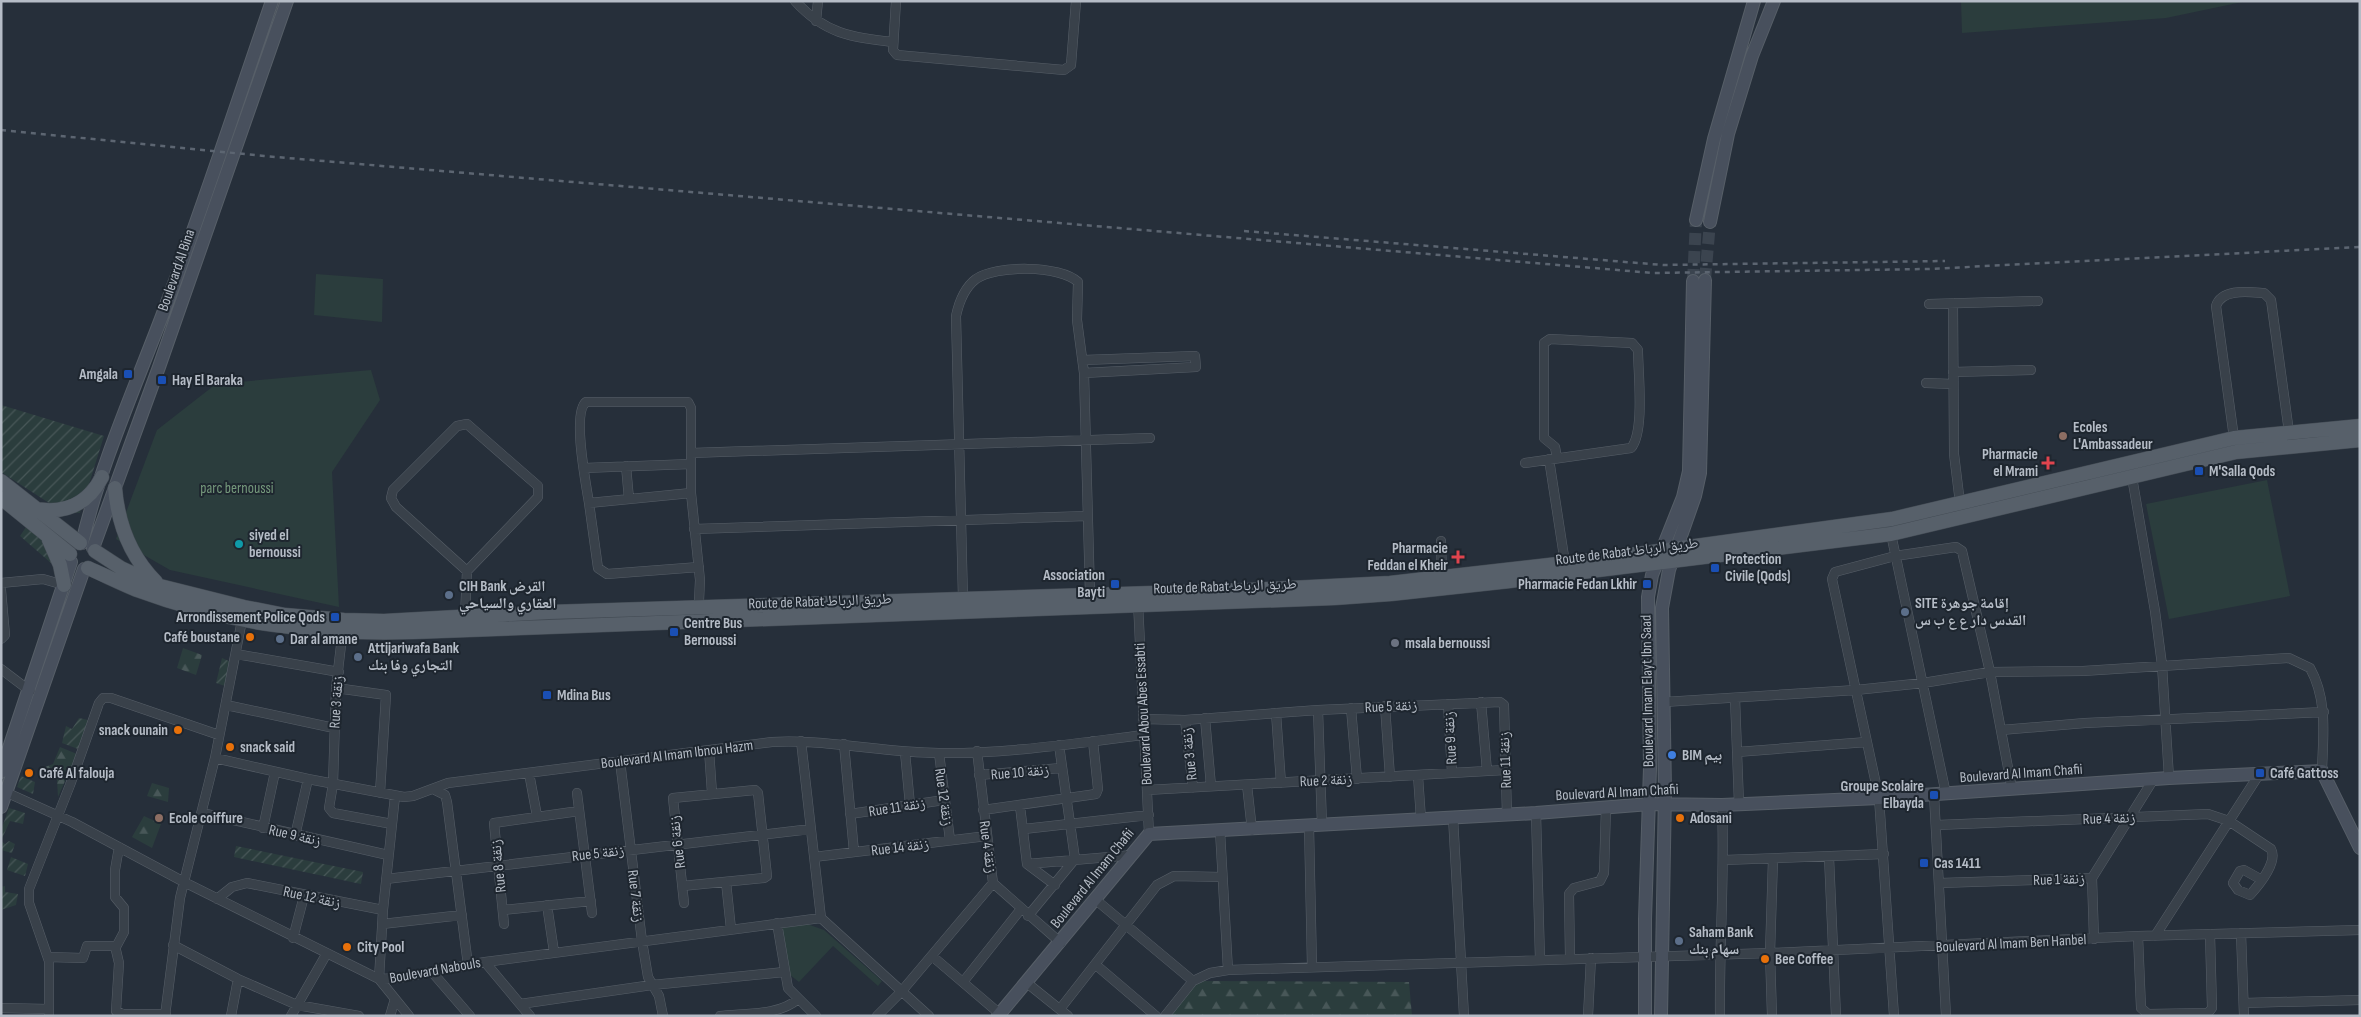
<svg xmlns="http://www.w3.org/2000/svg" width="2361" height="1017" viewBox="0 0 2361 1017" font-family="'Sofia Sans Condensed','Noto Naskh Arabic',sans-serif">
<defs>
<pattern id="forest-firs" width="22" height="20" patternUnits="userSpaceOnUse" patternTransform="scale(1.25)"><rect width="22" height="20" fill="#2b3d3d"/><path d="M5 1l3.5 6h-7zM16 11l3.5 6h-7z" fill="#485758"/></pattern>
<pattern id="garden-furrows" width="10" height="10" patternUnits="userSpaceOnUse" patternTransform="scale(1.25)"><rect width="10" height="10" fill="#2b3d3d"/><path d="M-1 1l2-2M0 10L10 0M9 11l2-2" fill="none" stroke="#485758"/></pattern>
</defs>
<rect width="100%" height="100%" fill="#262f3a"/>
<path fill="#2b3d3d" d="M1961,1H2247L2166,18L1962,33Z
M316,274L383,279L382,322L314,315Z
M371,370L380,400L332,472L339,607L170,570L116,539L157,430L216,384Z
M2267,480L2290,596L2169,619L2146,504Z
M807,924L824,930L882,981L878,986L833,946L799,982L790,975L782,928Z"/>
<path fill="url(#forest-firs)" d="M183,648L202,655L196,675L177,668Z
M60,747L77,754L58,797L57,780L43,774L45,767L53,764Z
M152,783L169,788L168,802L147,796Z
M144,816L161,824L152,848L132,837Z
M1193,981L1409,982L1412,1016H1169Z"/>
<path fill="url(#garden-furrows)" d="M1,405L104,436L80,513L63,512L1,472Z
M26,527L65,559L59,570L20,536Z
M222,658L231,662L225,686L216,683Z
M79,718L88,720L78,749L62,743L66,726L72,729Z
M21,776L35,782L33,794L17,787Z
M9,808L25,813L23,824L10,821L1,841L5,844L9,841L15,844L12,853L1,850V830Z
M236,846L363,872L361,884L234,857Z
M11,857L28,864L25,876L7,870Z
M5,886V892L18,894L16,905L1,910V887Z"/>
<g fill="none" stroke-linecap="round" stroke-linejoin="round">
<path stroke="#3b444f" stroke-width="12" stroke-dasharray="12 6" stroke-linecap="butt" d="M1705,280L1710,222
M1693,281L1696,220"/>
<defs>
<path id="street" d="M795,1C825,34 851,37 893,42
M896,1L893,50L897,55L1064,70L1071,65L1076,1
M816,21L818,1
M1953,303L1954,454L1960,503
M1929,304L2038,301
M1083,360L1195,356L1196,367L1084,373
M1953,372L2031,370
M1926,383L1953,384
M2234,438L2216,306C2222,288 2249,292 2264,293L2271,300L2289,432
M691,453L1150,438
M1549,459L1565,563
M1525,463L1631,448C1645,432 1638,372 1638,350L1632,343L1550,339L1544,343V438L1555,447L1557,458
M626,466L629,499
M584,468L691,464
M2132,477L2155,611L2162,665L2169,778
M691,493L589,503L598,568L607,574L699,567
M589,503C586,484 572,413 586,402H688L691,408V493L700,580L698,622
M694,529L1087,516
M1891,534L1946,794
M1441,541L1442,577
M1,583L43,579L64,585
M1,590L5,635L1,639
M963,599L956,316C959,302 964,288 976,279C996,265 1060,265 1078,282L1077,320L1084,373L1090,594
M1138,602L1149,834
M465,616L467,571L538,497V486L467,424L457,426L393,490L391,498L396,507L467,571
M343,628L336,688L333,784L329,808L333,813L392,824
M236,654L339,672
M1,669L30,691
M336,688L386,695L380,793
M1735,698L1739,804
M1481,702L1487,771
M1664,702L1856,690L1923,683L1990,672L2083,671L2289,658L2310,668C2328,700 2323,736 2322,771
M1448,704L1452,773
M226,705L334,728
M1385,706L1390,777
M1351,708L1357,779
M1318,710L1322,825
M1276,713L1281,783
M1205,718L1211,786
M1143,719L1185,720L1318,710L1500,702L1504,705L1507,815
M1185,720L1193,788
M2001,730L2085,723L2324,712
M801,741L821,918L929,1016
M844,744L854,852
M709,750L712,793
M977,751L993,883L1061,943
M905,752L910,805
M1737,752L1867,742
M939,753L950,840
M215,758L308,779L404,797L413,796L448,783L772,742C829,739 883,753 939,753C1007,754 1077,743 1144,735
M620,761L642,941L648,977L659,996L663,1016
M529,773L537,816
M979,775L1061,768
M1418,776L1421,819
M1247,785L1252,830
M433,789L445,795L447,802L468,965
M1,790L72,822L184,882L379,979L398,978L485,962L821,918
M1147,790L1505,770
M577,793L592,913
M1934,795L1946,1016
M1020,806L1027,864L1055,885
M983,810L1096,794L1098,789L1093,741
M202,813L388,855
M1536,813L1540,960
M850,814L944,800
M1453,817L1464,1016
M1937,825L2208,814L2229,821L2271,849C2278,862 2259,885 2250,895L2238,890L2233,883L2240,871L2244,870L2262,880
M1309,826L1312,967
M263,828L275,772
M1024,829L1149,815
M1220,831L1228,970
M295,836L308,779
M814,857L987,836
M1829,857L1836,1016
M1724,860L1884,854
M1027,864L1133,855
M2092,878L2094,939
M386,879L811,829
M726,882L731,929
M1940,883L2092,878L2153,780
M682,886L764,878L767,876L758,793L755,790L673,798L684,903
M217,899L232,887L247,883L383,910
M1096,900L1193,981L1165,1016
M547,905L554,952
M503,910L591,901
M1028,916L1075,859L1059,745
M777,923L788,988L816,1016
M382,924L462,915
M504,924L494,823L579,811
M2241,933L2244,1016
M2138,936L2141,1008L2148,1014L2208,1013L2212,1008L2210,934
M2155,936L2260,773
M293,938L304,896
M173,945L238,979L297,1005L359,1016
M116,947L124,932V908L115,897V870L119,847
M932,956L1000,1014
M48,957L83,958L87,946H115L119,963L116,1011L123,1014H166
M1570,959L1569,894L1574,888L1600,881L1604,873L1606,808
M485,962L530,1016
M1096,965L1156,1016
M432,972L470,1016
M379,979L383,910L395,796
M379,979L409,1016
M1193,981L1210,973L1228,970L1770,953L2138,936L2360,930
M963,982L1021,909
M1027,983L1068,1016
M2244,1003L2360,1000
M520,1004L652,985L784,972
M1,1008L49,1009
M1060,1009L1157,885L1174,876L1222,877
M49,1016V961L29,903V889L70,785L99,703L103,698H111L219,735
M165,1016L180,898L215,758L243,615
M231,1016L238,979
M291,1016L327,953
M390,1016L395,999
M720,1016C745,1013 779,1016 798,999
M877,1016L901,992L993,883
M1588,1016L1591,958
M1720,1016C1719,945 1725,875 1722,805
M1772,1016L1770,953L1773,859
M1894,1016L1879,798L1832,579L1835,572L1895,556L1956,547L1962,551L1990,672L2012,789"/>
<path id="secondary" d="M1696,220L1714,139L1754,1
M1710,222L1728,134L1752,56L1774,1
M82,543C100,465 137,383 165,308C203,207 237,103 272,1
M93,548L159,367L287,1
M1,772L71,562
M1,807L84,569
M998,1016L1149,834L1536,813L1650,804L1722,805L1879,798L2169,778L2322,771L2360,848
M1645,1016V919L1650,768L1648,597L1652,575L1683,497L1689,471L1693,281
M1661,1016L1665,791L1662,608L1669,570L1695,496L1700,473L1705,280"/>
<path id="primary" d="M1,481L80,543
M115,488C118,524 130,556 156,582
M1,498L70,554
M36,509C66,514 88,504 102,477
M49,540L60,565L64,585
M95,551L121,568L160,586L244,607L285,615L344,620L384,621L549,612L1248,590L1390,583L1601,559L1892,519L2234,438L2360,426
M88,568C104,575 120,583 137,590C229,624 316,635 414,632L1335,598L1391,594L1510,581L1891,534L2236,452L2360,440"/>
</defs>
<use href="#street" stroke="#575f68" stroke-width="10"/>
<use href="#secondary" stroke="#575f68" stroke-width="14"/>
<use href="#primary" stroke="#424a53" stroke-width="15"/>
<use href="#street" stroke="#39414a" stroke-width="9"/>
<use href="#secondary" stroke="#48505d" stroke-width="12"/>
<use href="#primary" stroke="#57606a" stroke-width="14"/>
<path stroke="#5c6571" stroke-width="2.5" stroke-dasharray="5 5" stroke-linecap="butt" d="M1,130L264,156L1653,273L1928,269L2360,247
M1244,231L1663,265L1945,261"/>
</g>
<g fill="#1a4fb4" stroke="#1e262f" stroke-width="2">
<rect x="123" y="369" width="10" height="10" rx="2.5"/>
<rect x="157" y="375" width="10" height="10" rx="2.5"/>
<rect x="2194" y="466" width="10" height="10" rx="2.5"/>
<rect x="1710" y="563" width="10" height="10" rx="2.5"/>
<rect x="1110" y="579" width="10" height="10" rx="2.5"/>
<rect x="1642" y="579" width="10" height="10" rx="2.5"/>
<rect x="330" y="612" width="10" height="10" rx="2.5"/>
<rect x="669" y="627" width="10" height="10" rx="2.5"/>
<rect x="542" y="690" width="10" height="10" rx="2.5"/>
<rect x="2255" y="768" width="10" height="10" rx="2.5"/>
<rect x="1929" y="790" width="10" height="10" rx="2.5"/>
<rect x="1919" y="858" width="10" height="10" rx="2.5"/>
</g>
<g fill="#8d6e63" stroke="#1e262f" stroke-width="2">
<circle cx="2063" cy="436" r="5"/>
<circle cx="159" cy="818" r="5"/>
</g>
<g fill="#e0444e" stroke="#1e262f" stroke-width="2">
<path d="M2045.5 455.5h5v5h5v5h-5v5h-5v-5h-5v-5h5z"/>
<path d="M1455.5 549.5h5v5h5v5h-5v5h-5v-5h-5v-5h5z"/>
</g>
<circle fill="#0f9aa8" stroke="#1e262f" stroke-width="2" cx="239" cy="544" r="5"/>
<g fill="#5c6f8a" stroke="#1e262f" stroke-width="2">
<circle cx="449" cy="595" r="5"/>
<circle cx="1905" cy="612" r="5"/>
<circle cx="280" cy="639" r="5"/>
<circle cx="358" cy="657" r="5"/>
<circle cx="1679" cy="941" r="5"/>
</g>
<g fill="#e8710a" stroke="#1e262f" stroke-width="2">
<circle cx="250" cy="637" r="5"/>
<circle cx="178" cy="730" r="5"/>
<circle cx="230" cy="747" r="5"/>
<circle cx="29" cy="773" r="5"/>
<circle cx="1680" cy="818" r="5"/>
<circle cx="347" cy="947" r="5"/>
<circle cx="1765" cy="959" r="5"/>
</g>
<circle fill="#6b7280" stroke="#1e262f" stroke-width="2" cx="1395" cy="643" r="5"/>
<circle fill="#3f7fe0" stroke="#1e262f" stroke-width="2" cx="1672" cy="755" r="5"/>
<g text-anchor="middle" stroke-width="4" stroke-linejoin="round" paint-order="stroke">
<g font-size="15" fill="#b5bcc6" stroke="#1e262f">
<text transform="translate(176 270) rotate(-71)" y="5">Boulevard Al Bina</text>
<text transform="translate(1627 551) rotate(-7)" y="5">Route de Rabat طريق الرباط</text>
<text transform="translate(1225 586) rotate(-2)" y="5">Route de Rabat طريق الرباط</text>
<text transform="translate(820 601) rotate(-2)" y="5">Route de Rabat طريق الرباط</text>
<text transform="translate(1647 691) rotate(-91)" y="5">Boulevard Imam Elayt Ibn Saad</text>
<text transform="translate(336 702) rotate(-86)" y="5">Rue 3 زنقة</text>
<text transform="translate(1391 706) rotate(-3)" y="5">Rue 5 زنقة</text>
<text transform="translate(1143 714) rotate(-93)" y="5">Boulevard Abou Abes Essabti</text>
<text transform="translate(1450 738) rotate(-93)" y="5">Rue 9 زنقة</text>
<text transform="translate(677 754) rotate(-7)" y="5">Boulevard Al Imam Ibnou Hazm</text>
<text transform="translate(1189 754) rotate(-96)" y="5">Rue 3 زنقة</text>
<text transform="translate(1505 760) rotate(-92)" y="5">Rue 11 زنقة</text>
<text transform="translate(1020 772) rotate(-5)" y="5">Rue 10 زنقة</text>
<text transform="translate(2021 773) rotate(-4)" y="5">Boulevard Al Imam Chafii</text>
<text transform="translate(1326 780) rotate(-3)" y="5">Rue 2 زنقة</text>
<text transform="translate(1617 792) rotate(-3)" y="5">Boulevard Al Imam Chafii</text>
<text transform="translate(944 797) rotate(82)" y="5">Rue 12 زنقة</text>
<text transform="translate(897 807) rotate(-9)" y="5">Rue 11 زنقة</text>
<text transform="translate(2109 818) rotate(-2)" y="5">Rue 4 زنقة</text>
<text transform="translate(295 835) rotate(13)" y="5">Rue 9 زنقة</text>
<text transform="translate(677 842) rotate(-97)" y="5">Rue 6 زنقة</text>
<text transform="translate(900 847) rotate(-7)" y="5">Rue 14 زنقة</text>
<text transform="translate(988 847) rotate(82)" y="5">Rue 4 زنقة</text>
<text transform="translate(598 853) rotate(-7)" y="5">Rue 5 زنقة</text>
<text transform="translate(498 866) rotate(-96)" y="5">Rue 8 زنقة</text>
<text transform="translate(1092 878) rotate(-51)" y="5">Boulevard Al Imam Chafii</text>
<text transform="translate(2059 879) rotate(-2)" y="5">Rue 1 زنقة</text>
<text transform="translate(636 896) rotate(83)" y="5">Rue 7 زنقة</text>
<text transform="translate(312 897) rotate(12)" y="5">Rue 12 زنقة</text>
<text transform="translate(2011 943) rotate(-3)" y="5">Boulevard Al Imam Ben Hanbel</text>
<text transform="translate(435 970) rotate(-10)" y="5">Boulevard Nabouls</text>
</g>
<g font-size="15" font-weight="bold" fill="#b5bcc6" stroke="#1e262f" text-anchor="start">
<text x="118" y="379" text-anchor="end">Amgala</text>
<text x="172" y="385">Hay El Baraka</text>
<text x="2073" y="432">Ecoles<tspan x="2073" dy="17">L'Ambassadeur</tspan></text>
<text x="2038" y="459" text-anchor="end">Pharmacie<tspan x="2038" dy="17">el Mrami</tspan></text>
<text x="2209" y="476">M'Salla Qods</text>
<text x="249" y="540">siyed el<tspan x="249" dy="17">bernoussi</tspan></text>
<text x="1448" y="553" text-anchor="end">Pharmacie<tspan x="1448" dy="17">Feddan el Kheir</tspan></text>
<text x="1725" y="564">Protection<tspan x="1725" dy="17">Civile (Qods)</tspan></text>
<text x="1105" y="580" text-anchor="end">Association<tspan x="1105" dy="17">Bayti</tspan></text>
<text x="1637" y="589" text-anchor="end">Pharmacie Fedan Lkhir</text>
<text x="459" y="591">CIH Bank القرض<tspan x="459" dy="17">العقاري والسياحي</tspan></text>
<text x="1915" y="608">SITE إقامة جوهرة<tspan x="1915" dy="17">القدس دار ع ع ب س</tspan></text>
<text x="325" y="622" text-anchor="end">Arrondissement Police Qods</text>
<text x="684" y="628">Centre Bus<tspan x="684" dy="17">Bernoussi</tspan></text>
<text x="240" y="642" text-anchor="end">Café boustane</text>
<text x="290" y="644">Dar al amane</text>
<text x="1405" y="648">msala bernoussi</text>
<text x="368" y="653">Attijariwafa Bank<tspan x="368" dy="17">التجاري وفا بنك</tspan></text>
<text x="557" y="700">Mdina Bus</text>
<text x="168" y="735" text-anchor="end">snack ounain</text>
<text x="240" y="752">snack said</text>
<text x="1682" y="760">BIM بيم</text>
<text x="39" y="778">Café Al falouja</text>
<text x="2270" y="778">Café Gattoss</text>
<text x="1924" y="791" text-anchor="end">Groupe Scolaire<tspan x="1924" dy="17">Elbayda</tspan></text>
<text x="169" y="823">Ecole coiffure</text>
<text x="1690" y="823">Adosani</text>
<text x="1934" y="868">Cas 1411</text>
<text x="1689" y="937">Saham Bank<tspan x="1689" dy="17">سهام بنك</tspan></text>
<text x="357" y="952">City Pool</text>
<text x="1775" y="964">Bee Coffee</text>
</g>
<g font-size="15" fill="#75997c" stroke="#1e262f">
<text x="237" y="493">parc bernoussi</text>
</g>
</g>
<rect width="2361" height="1017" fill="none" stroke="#b5bcc6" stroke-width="5"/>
</svg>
